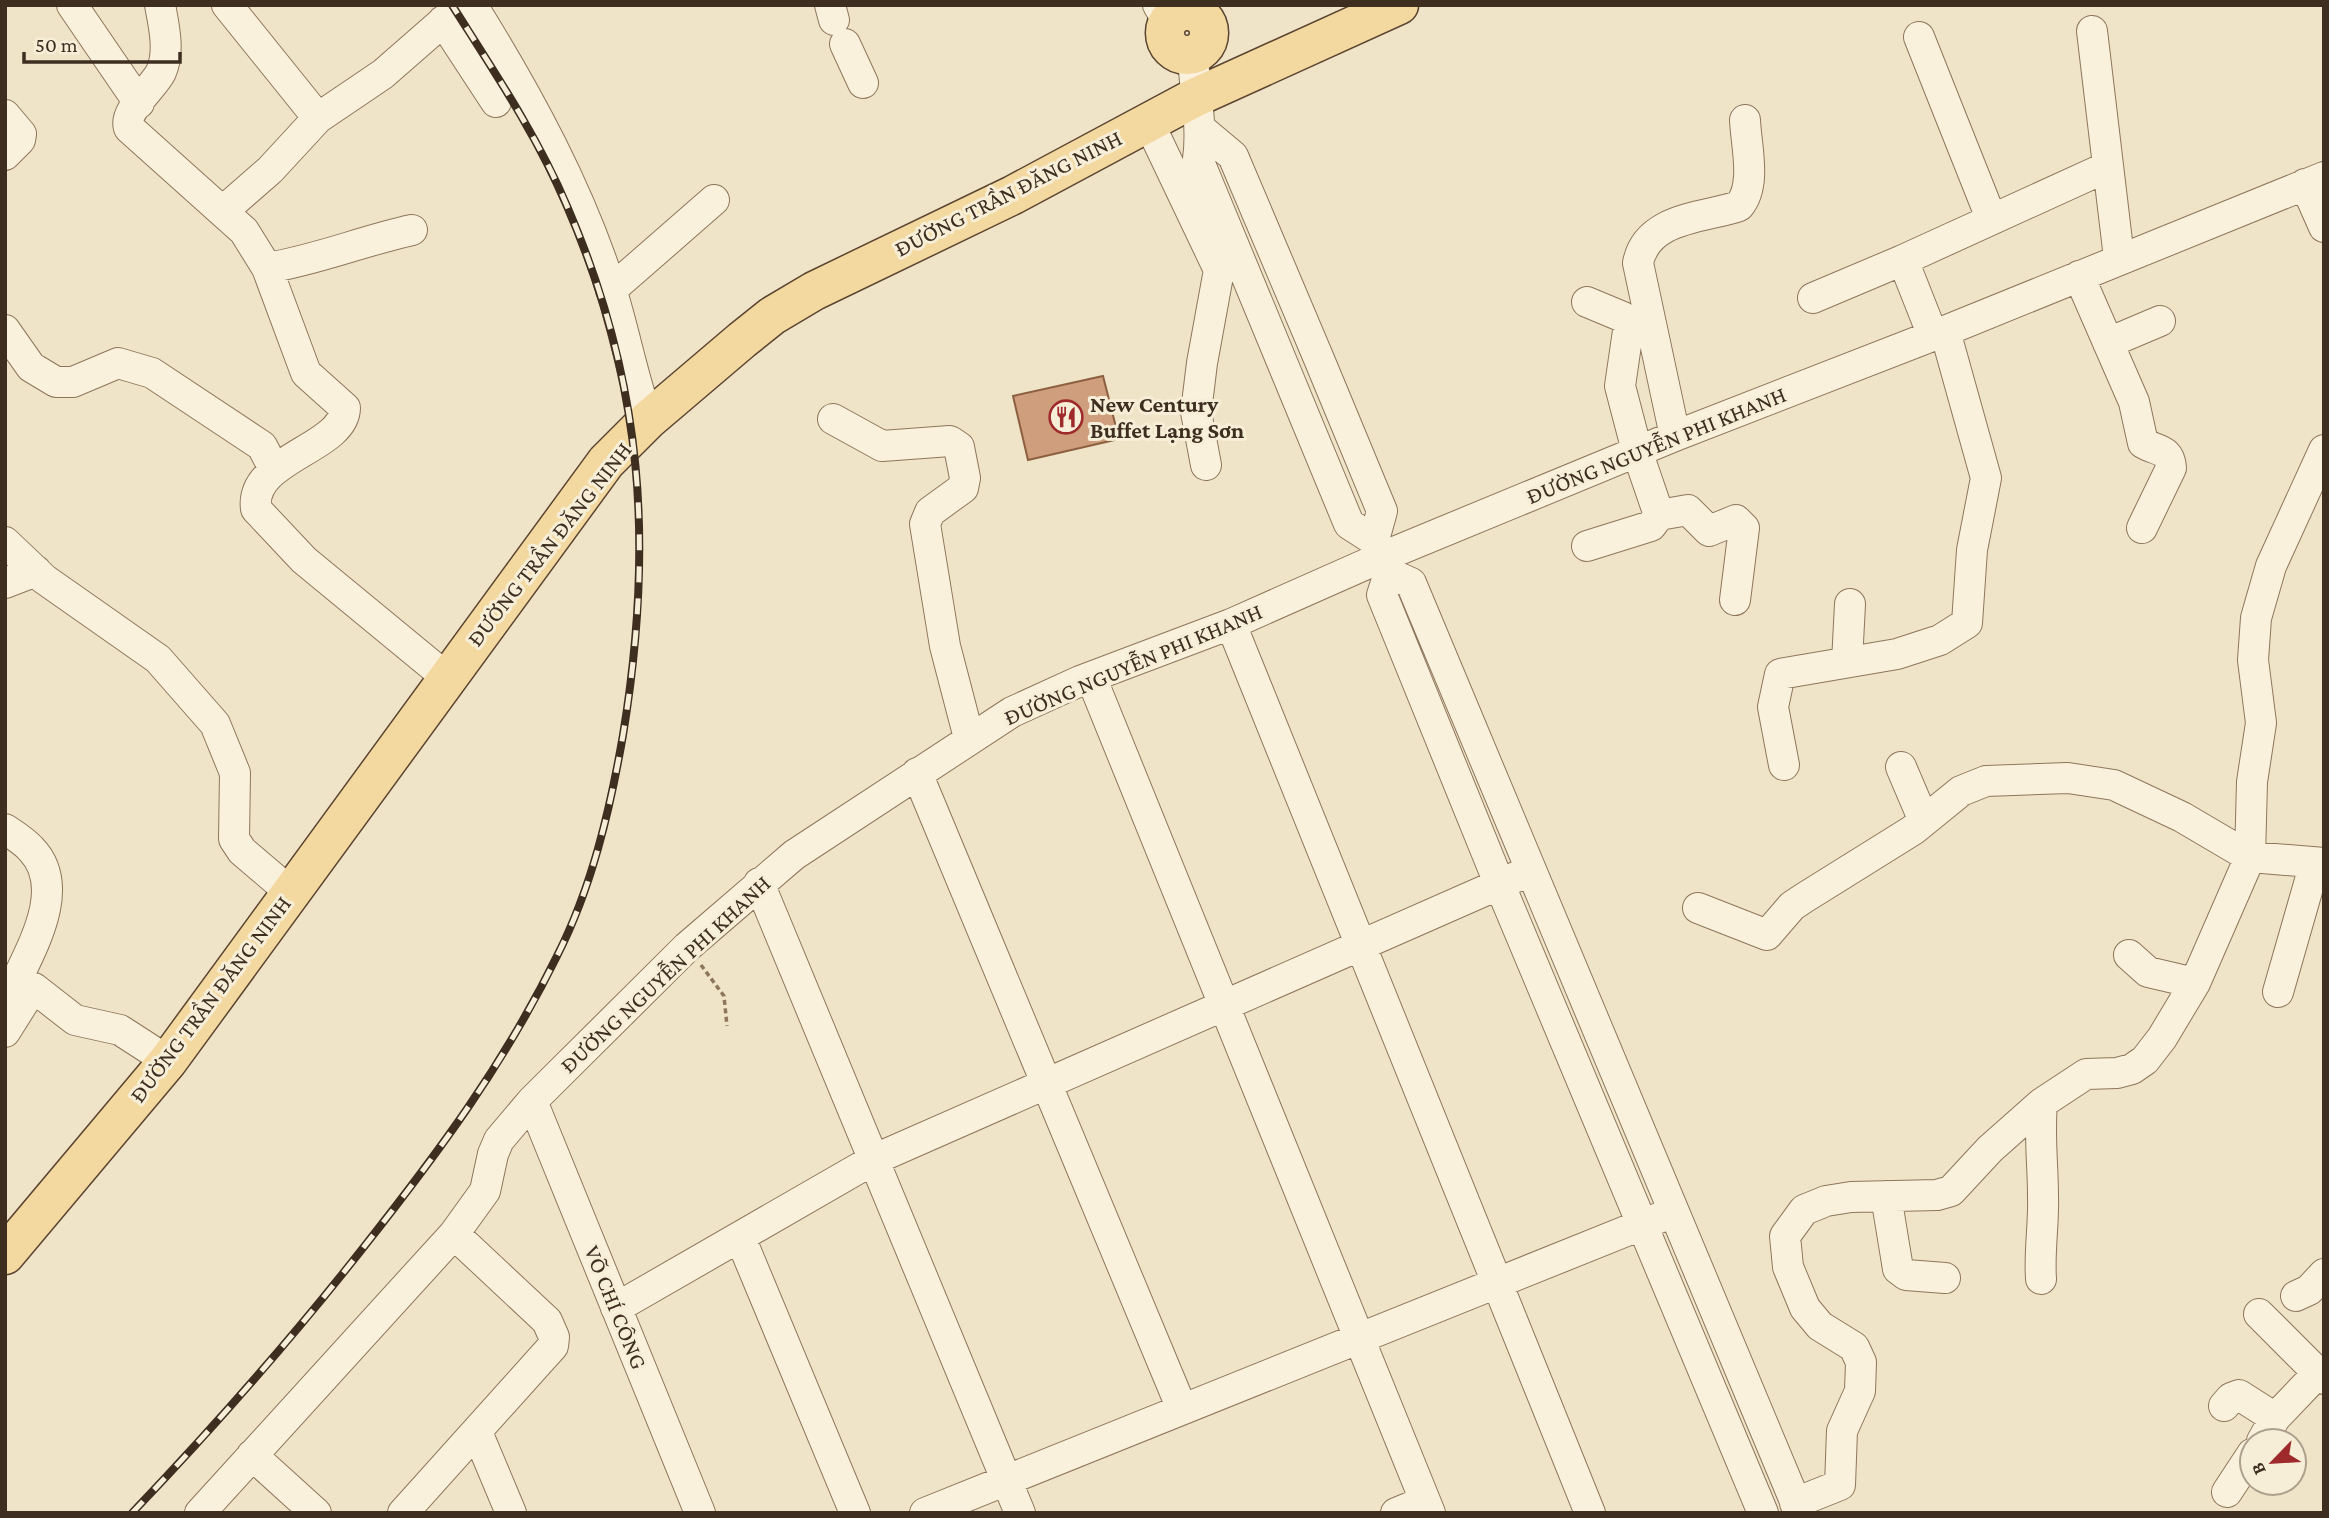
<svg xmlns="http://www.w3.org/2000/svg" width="2329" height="1518" viewBox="0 0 2329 1518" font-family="'Crimson Pro',serif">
<rect width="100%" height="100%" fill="#f0e4c8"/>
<path fill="#cf9f7d" stroke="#8d5f41" stroke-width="2" d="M1103,376L1119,439L1028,460L1013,396Z"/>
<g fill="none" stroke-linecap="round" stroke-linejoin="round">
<defs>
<path id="minor" d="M72,5L139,103
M160,5C164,26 170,52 161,72C153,88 123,111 129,128L244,231L267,268L306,373L345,408C344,449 249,458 256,509L304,560L446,677
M227,5L318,118
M472,5C528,95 580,190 612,292C625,334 633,378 648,420
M830,5L834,20
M1158,5L1168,22
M1184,5L1188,11
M443,21L496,102
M2092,31L2119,258
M1919,37L1991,218
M845,44L863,83
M1193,54C1194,90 1203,124 1198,159L1349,524L1374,540L1389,573L1382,595L1499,883L1763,1513
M5,115L21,134L20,140L5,155
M1148,121L1219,270
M1202,130L1233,156L1319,359L1382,511L1374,540
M2305,184L2324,227
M223,211L270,170L318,118L383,74L462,5
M267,268C317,260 362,241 412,230
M2079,276L2134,402L2143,443C2156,451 2170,448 2171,468L2142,528
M611,290L714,200
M1813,298L1903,260
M5,330L31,367L56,382H73L118,363L152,373L262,446L274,469
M1933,336L1903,260L2107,167
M2108,343L2160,321
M833,419L882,446L950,441L959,447L965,478L963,488L930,512L925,524L945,646L969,738
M1675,436L1638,263C1647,217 1704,218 1739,206C1757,185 1746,146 1745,120
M1206,465L1196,412L1202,363L1219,270L1234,247
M1659,515L1688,510L1709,531L1736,520L1744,528L1735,600
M5,542L44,579L158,659L215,724L235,773L234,839L242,851L290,892
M1587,546L1651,526L1659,515L1637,451L1620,386L1629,324L1623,317L1587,302
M1389,573L1411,583L1800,1513
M5,583L36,571
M1231,624L1590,1513
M1847,662L1850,604
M1091,677L1430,1513
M1784,765L1773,707L1780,674L1897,654L1940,640L1967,623L1972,550L1986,478L1945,331
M1901,767L1924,821
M917,773L1182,1409
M5,829C14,835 24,841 31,849C69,888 30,950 12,990
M759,883L1020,1513
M1698,908L1767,935L1792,906L1804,898L1913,830L1961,791L1986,781L2068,778L2114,785L2182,817L2250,857L2324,863
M2129,955L2148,972L2195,983
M5,987L27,997L34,988L75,1020L120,1030L168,1061
M2278,992L2315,863
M5,1032L27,997
M532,1101L700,1513
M1886,1196L1898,1269L1906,1275L1945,1278
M740,1237L855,1513
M2041,1279C2039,1251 2044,1224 2043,1196C2043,1165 2039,1135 2042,1103
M2296,1296L2309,1290L2324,1274
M616,1308L873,1160L1518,876
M2259,1314L2324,1379
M2224,1406L2231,1398L2239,1395L2275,1418
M477,1432L511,1513
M2262,1441L2275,1418L2318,1373
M252,1455L316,1513
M2227,1492L2252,1454
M1795,1503L1840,1485L1842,1431L1860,1391L1861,1362L1854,1347L1820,1326L1805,1308L1788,1267L1785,1236L1804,1210L1826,1201L1851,1197L1937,1195L1951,1191L1990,1149L2042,1103L2086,1074L2117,1073L2132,1069L2145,1060L2162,1038L2195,983L2250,857L2252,782L2261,723L2253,660L2256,618L2271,566L2324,450
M200,1513L454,1234L485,1191L493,1154L499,1140L532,1101L687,947L794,855L1012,712L1080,681L1231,624L1382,557L1675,436L1945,331L2324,177
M403,1513L553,1346L554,1337L547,1321L454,1234
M925,1513L1661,1217
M1396,1513L1425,1501"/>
<path id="major" d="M1165 33a22 22 0 1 1 44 0a22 22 0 1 1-44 0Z
M5,1255L168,1061L606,462L648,420L742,340L772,316L814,291L1013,195L1194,98L1399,5"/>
</defs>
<use href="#minor" stroke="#8d765c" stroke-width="32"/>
<use href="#major" stroke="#5b4430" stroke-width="41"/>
<path stroke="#8d765c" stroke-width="3.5" stroke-dasharray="5 3.5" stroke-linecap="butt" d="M701,965L724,996L727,1026"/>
<use href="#minor" stroke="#faf1dc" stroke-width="30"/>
<use href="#major" stroke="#f3d9a0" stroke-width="38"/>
<defs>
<path id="rail" d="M132,1513C213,1428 290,1341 363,1248C438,1153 503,1066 557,956C592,887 610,810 623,735C654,546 644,384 567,206C537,135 493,70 452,5"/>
</defs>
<use href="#rail" stroke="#3d2e20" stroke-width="8"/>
<use href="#rail" stroke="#f7eed8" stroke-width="5" stroke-dasharray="16" stroke-linecap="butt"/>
</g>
<defs>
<symbol id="restaurant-ring" viewBox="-11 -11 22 22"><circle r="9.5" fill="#f7eed8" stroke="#9e2a2b" stroke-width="1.5"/><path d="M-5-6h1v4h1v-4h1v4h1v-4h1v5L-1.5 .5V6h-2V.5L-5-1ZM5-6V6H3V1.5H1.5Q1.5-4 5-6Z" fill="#9e2a2b"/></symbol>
</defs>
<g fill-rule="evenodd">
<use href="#restaurant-ring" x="1047" y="398" width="38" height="38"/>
</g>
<g text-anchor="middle" stroke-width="6" stroke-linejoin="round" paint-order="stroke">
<g font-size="23" fill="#3d2e20" stroke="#f7eed8">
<text transform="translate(1008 193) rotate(-27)" y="8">ĐƯỜNG TRẦN ĐĂNG NINH</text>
<text transform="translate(1656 445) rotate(-22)" y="8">ĐƯỜNG NGUYỄN PHI KHANH</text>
<text transform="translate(549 544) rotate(-52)" y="8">ĐƯỜNG TRẦN ĐĂNG NINH</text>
<text transform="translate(1133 664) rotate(-23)" y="8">ĐƯỜNG NGUYỄN PHI KHANH</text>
<text transform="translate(665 974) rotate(-43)" y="8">ĐƯỜNG NGUYỄN PHI KHANH</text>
<text transform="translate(210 999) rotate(-53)" y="8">ĐƯỜNG TRẦN ĐĂNG NINH</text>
<text transform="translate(616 1307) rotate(68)" y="8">VÕ CHÍ CÔNG</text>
</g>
<g font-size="23" font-weight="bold" fill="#3d2e20" stroke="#f7eed8" text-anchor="start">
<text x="1090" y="412">New Century<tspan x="1090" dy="26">Buffet Lạng Sơn</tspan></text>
</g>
</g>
<rect width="2329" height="1518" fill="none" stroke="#3d2e20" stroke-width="14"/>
<g transform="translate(2273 1462) rotate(245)"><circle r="33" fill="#f7eed8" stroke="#ada18e" stroke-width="2"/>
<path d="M0-5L12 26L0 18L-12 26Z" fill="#9e2a2b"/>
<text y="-10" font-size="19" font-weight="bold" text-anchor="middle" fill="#3d2e20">B</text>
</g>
<path d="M24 52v10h156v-10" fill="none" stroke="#3d2e20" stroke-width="3.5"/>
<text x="35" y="52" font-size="21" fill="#3d2e20" stroke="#f7eed8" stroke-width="5" paint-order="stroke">50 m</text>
</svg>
